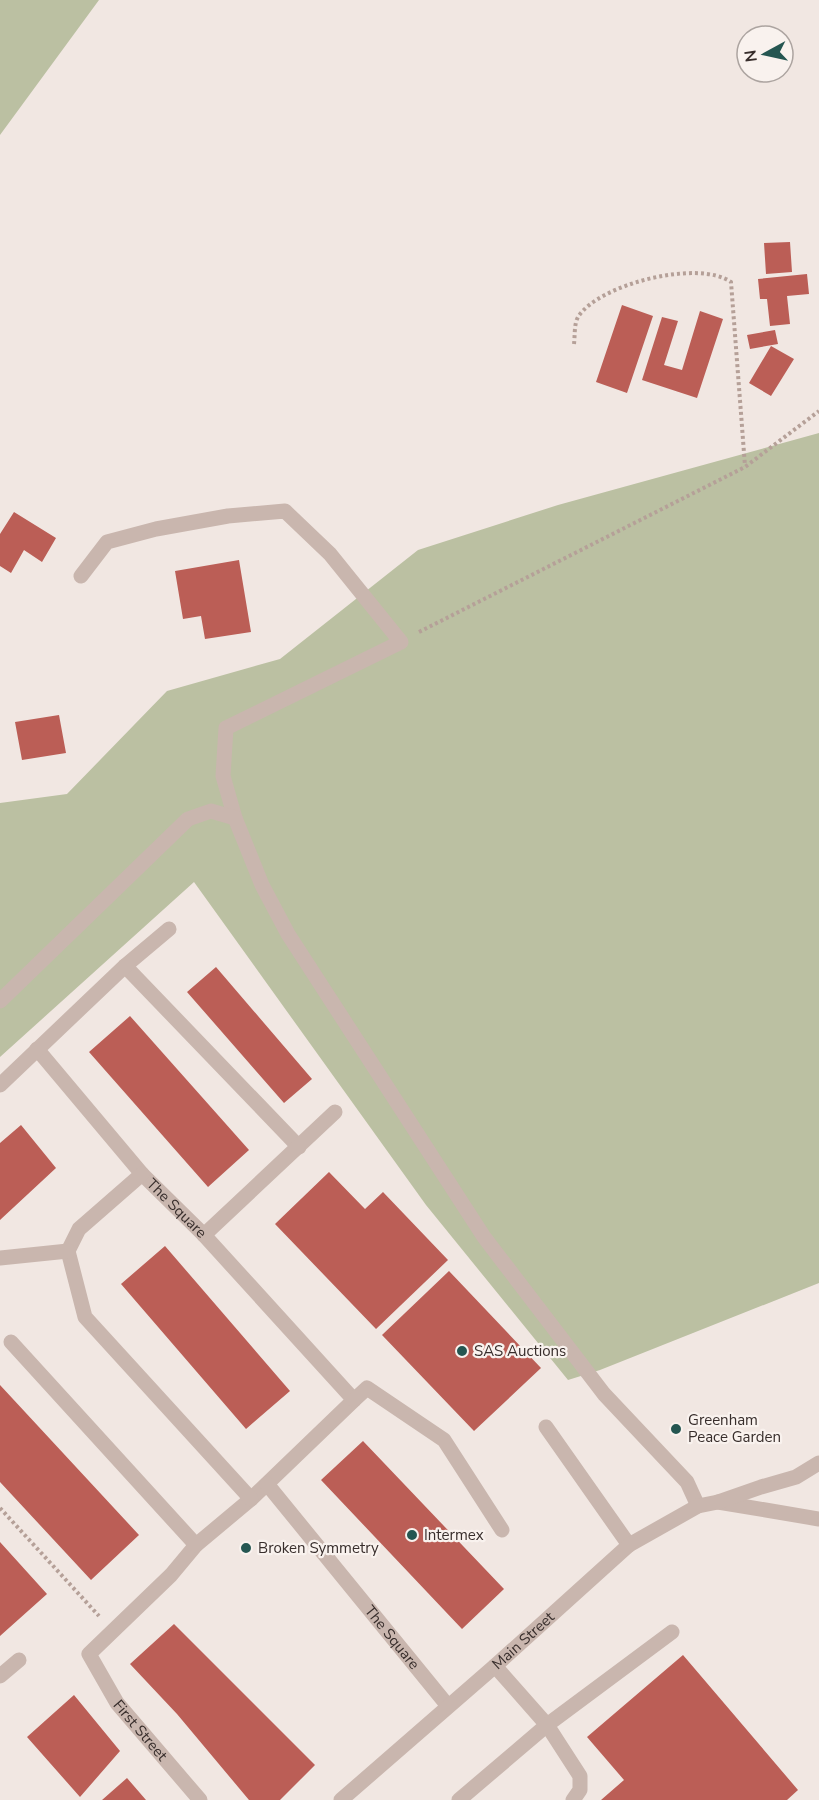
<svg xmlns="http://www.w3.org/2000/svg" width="819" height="1800" viewBox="0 0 819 1800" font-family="'Nunito Sans',sans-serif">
<rect width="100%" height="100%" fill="#f1e7e2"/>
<path fill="#bbc0a2" d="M0,0H99L0,135Z
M819,433V1283L600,1370L568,1380L426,1205L194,882L0,1057V803L67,794L167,691L280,659L418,550L558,505Z"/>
<path fill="#bb5e56" d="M790,242L792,272L766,274L764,243Z
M807,274L809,294L787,296L790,324L770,326L767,299H760L758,279Z
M622,305L653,316L627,393L596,382Z
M700,311L723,319L697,398L642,380L662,317L678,321L664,365L682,370Z
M775,330L778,344L750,349L747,335Z
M771,346L794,359L771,396L749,383Z
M14,512L56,538L42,562L24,550L11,573L0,566V534Z
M239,560L251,632L205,639L201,616L183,619L175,571Z
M59,715L66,753L22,760L15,722Z
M216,967L312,1079L284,1103L187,992Z
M130,1016L249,1150L208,1187L89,1052Z
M21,1125L56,1168L0,1220V1143Z
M329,1172L365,1209L383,1192L448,1260L376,1329L275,1224Z
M165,1246L290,1391L246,1429L121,1284Z
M449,1271L541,1368L474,1431L382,1335Z
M0,1385L139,1535L91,1580L0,1482Z
M363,1441L504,1589L462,1629L321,1480Z
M0,1542L47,1594L0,1636Z
M174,1624L315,1765L280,1800H249L177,1714L130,1664Z
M683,1655L798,1790L787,1800H601L624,1780L587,1737Z
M74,1695L120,1751L80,1797L27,1737Z
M127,1778L146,1800H102Z"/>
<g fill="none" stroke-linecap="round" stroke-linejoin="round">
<path stroke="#b5a098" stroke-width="4" stroke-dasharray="3 3" stroke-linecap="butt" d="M574,344C575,336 574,324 578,317C599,284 698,259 731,282L745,466
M419,632L745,467L819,411
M0,1508L99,1616"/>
<g stroke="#c9b6ae" stroke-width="15">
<path d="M81,576L107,542L156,529L228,516L285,511L330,554L401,642L226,728L223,776L235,818"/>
<path d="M125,966L299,1147"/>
<path d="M0,1001L188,819L211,811L235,818L262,885L288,934L484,1237L604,1394L687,1482L698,1506"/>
<path id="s1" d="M37,1049L142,1174L204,1235L354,1400L251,1499L196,1545L171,1575L89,1654L117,1703L200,1800"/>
<path d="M0,1085L125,966L169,929"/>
<path d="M142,1174L79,1229L68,1251L85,1317L251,1499"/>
<path d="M204,1235L335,1112"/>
<path d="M0,1258L68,1251"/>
<path d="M11,1342L196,1545"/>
<path d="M354,1400L367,1388L444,1440L502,1530"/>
<path d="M546,1427L629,1545"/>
<path id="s2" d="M267,1484L448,1706"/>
<path d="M718,1502L819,1519"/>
<path d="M0,1676L19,1660"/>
<path id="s3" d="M341,1800L495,1666L629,1545L698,1506L718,1502L761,1487L796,1477L819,1463"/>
<path d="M459,1800L547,1725L495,1666"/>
<path d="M573,1800L580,1790V1776L547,1725L672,1632"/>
</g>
</g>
<g fill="#255651" stroke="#f9f2ee" stroke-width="2">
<circle cx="462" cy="1351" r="6"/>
<circle cx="676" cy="1429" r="6"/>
<circle cx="412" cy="1535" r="6"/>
<circle cx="246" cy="1548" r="6"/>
</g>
<g text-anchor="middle" stroke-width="4.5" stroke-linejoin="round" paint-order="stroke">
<g font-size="15" fill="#382e2c" stroke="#f9f2ee">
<text dy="5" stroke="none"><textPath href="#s1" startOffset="212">The Square</textPath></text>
<text dy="5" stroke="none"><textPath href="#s2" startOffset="198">The Square</textPath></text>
<text dy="5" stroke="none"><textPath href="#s3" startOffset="242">Main Street</textPath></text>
<text dy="5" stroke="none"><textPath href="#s1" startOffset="933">First Street</textPath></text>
</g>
<g font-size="15" fill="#382e2c" stroke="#f9f2ee" text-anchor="start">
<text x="474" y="1356">SAS Auctions</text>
<text x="688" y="1425">Greenham<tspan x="688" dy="17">Peace Garden</tspan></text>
<text x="424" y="1540">Intermex</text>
<text x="258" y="1553">Broken Symmetry</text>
</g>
</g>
<g transform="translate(765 54) rotate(262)"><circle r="28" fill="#f9f2ee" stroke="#aca4a0" stroke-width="1.5"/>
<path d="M0-4.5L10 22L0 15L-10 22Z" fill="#255651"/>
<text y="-9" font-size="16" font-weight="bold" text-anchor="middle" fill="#382e2c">N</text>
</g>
</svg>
